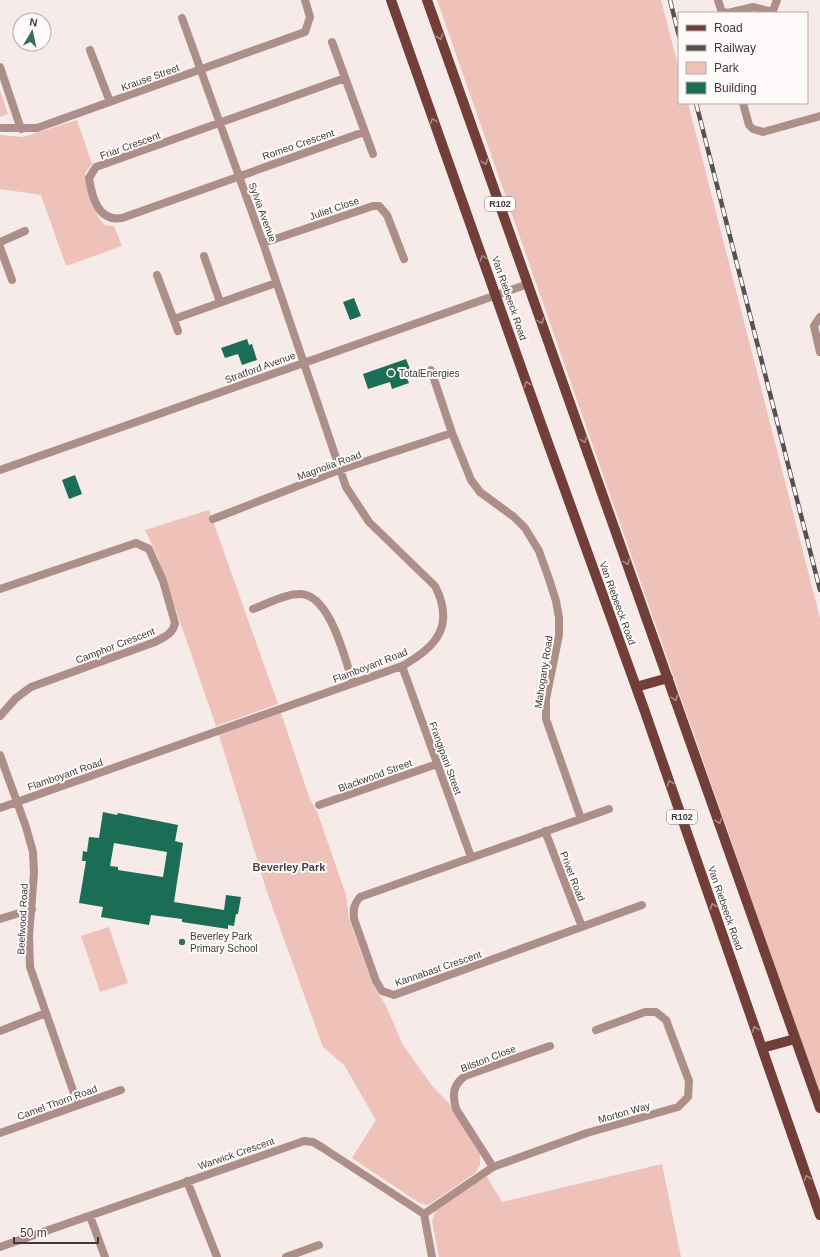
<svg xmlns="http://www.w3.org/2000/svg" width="820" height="1257" viewBox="0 0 820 1257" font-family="Helvetica,sans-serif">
<rect width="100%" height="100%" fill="#f6ebe9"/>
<path fill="#eec1b9" d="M437,0H661L679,69V103H688L820,618V1095Z
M0,91L8,114L0,117Z
M77,120L92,164L85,173C84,182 96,217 103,223C106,226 110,226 114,226L122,246L66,266L41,195L0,189V135L23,137Z
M209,510L278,704L216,726L157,555L145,530Z
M281,713L309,797L318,814L346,895L349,919L373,985L386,1006L403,1045L433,1087L449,1103L480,1155V1165L475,1173L430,1204L426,1205L418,1202L352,1158L376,1120L344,1065L323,1047L268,895L219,735Z
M109,927L128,983L100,992L81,936Z
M662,1164L681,1257H439L432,1221L436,1209L486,1175L502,1202Z"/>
<path fill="#1c6d56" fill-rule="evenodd" d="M354,298L361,316L350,320L343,302Z
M247,339L249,345L252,344L257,360L242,365L238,354L225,358L221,348Z
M406,359L412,374L406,376L409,383L392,389L390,382L368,389L363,374Z
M75,475L82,494L69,499L62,480Z
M103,812L117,815L118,813L178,825L175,841L183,843L174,902L224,910L226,895L241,897L238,914H236L234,926L228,925V929L182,922V919L151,915L149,925L101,917L103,907L79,903L86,861H82L83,851L87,852L89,837L99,838ZM114,843L167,852L163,877L118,870V867L110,866Z"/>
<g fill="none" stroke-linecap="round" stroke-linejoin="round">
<path stroke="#ad8e89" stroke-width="8" d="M718,0L722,13
M721,11L728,13L753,7L773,12
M772,13L777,0
M332,42L373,154
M90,50L110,102
M0,67L21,129
M345,78L96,167L89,178C92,197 98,222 122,218L364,132
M743,103L749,125L753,129L763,132L820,116
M0,128H37L305,32L310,17L305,0
M0,242L25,231
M263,243L373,206H379L387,215L404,259
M0,247L12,280
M204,256L220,302
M157,275L178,331
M820,317L814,326L820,352
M174,319L276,283
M431,370L452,433L471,480L480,492L514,517L525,528L539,551L549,579L556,601L559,618V635L546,699V719L581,819
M213,519L339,470L452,433
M0,589L136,543L149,549L163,581L175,623C173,634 164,637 155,642L31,687L16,698L0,716
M253,609C267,604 284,594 300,594C330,594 345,659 353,683
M402,666L471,857
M0,755L26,827L33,852L34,873L29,936L30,967L78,1105
M319,805L437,764
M0,808L402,666C437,647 455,625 435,586L369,522L346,487L263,243L182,18
M609,809L360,897C354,904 353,909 354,919L376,981L382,991L394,995L642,905
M545,831L582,927
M0,919L32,909
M0,1031L46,1013
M0,1133L121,1090
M493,1167L456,1109C452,1094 453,1085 465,1076L550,1046
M187,1181L217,1257
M424,1214L493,1167L587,1133L678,1107L688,1097L689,1081L666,1020L656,1012H645L596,1030
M90,1216L105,1257
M0,1247L304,1141L313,1142L323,1148L424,1214L432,1257
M286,1257L319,1245"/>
<path stroke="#ad8e89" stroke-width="8" d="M0,470L528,284"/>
<path stroke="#723f38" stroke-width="10" d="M391,0L540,421L644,709L820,1215
M427,0L820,1108
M636,687L668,678
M762,1048L795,1039"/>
<defs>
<path id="rail" d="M670,0L679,36
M696,103L820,590"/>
</defs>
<use href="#rail" stroke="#575251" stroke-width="4.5"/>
<use href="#rail" stroke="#fefaf9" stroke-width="3" stroke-dasharray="9" stroke-linecap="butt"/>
</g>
<defs><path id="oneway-chevron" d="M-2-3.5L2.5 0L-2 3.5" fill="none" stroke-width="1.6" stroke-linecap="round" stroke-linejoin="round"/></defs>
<g stroke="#aa8a85">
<use href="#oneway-chevron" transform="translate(440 37) rotate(71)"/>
<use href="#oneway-chevron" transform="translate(433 121) rotate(-109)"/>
<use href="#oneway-chevron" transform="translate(485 162) rotate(71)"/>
<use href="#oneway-chevron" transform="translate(483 258) rotate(-110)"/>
<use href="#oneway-chevron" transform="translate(541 321) rotate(70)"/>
<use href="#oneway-chevron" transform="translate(527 384) rotate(-109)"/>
<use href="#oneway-chevron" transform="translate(584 440) rotate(70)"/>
<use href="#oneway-chevron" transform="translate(627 562) rotate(70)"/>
<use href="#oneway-chevron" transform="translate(675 698) rotate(70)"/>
<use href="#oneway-chevron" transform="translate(670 783) rotate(-109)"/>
<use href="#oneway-chevron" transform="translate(719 821) rotate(71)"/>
<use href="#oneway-chevron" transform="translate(713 906) rotate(-109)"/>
<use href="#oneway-chevron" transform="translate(755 1029) rotate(-109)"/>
<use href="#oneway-chevron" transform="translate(807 1178) rotate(-109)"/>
</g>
<g fill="#34715d" stroke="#fefaf9" stroke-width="1.5">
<circle cx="391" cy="373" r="4"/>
<circle cx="182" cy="942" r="4"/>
</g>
<g text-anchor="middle" stroke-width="4" stroke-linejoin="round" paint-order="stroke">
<g fill="#fefaf9" stroke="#787473" stroke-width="1">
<rect x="485" y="197" width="30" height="14" rx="3"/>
<rect x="667" y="810" width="30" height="14" rx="3"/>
</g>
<g font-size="9" font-weight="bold" fill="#3f3b3a">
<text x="500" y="207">R102</text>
<text x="682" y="820">R102</text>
</g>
<g font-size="10" fill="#3f3b3a" stroke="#fefaf9">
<text transform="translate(150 77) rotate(-20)" y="4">Krause Street</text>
<text transform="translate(298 144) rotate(-19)" y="4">Romeo Crescent</text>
<text transform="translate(130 145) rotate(-20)" y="4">Friar Crescent</text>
<text transform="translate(334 208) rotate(-19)" y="4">Juliet Close</text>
<text transform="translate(263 212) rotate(70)" y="4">Sylvia Avenue</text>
<text transform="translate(510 298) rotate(71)" y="4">Van Riebeeck Road</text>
<text transform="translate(260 367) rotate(-20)" y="4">Stratford Avenue</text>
<text transform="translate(329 465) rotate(-20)" y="4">Magnolia Road</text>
<text transform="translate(618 603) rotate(70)" y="4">Van Riebeeck Road</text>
<text transform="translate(115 645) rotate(-21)" y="4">Camphor Crescent</text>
<text transform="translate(370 665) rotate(-21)" y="4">Flamboyant Road</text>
<text transform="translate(543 672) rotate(-81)" y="4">Mahogany Road</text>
<text transform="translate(446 758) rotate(70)" y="4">Frangipani Street</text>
<text transform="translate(65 774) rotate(-19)" y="4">Flamboyant Road</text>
<text transform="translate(375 775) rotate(-20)" y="4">Blackwood Street</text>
<text transform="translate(573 876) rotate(69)" y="4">Privet Road</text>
<text transform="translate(726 908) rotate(71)" y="4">Van Riebeeck Road</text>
<text transform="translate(22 919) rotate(-87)" y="4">Beefwood Road</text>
<text transform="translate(438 968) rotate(-19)" y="4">Kannabast Crescent</text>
<text transform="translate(488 1058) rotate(-21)" y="4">Bilston Close</text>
<text transform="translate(57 1102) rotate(-20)" y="4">Camel Thorn Road</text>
<text transform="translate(624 1112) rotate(-16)" y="4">Morton Way</text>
<text transform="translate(236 1153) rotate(-19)" y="4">Warwick Crescent</text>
</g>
<g font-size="10" fill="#3f3b3a" stroke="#fefaf9" text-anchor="start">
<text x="399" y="377">TotalEnergies</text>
<text x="190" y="940">Beverley Park<tspan x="190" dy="12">Primary School</tspan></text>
</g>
<g font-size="11" font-weight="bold" fill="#4a4241" stroke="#fefaf9">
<text x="289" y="871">Beverley Park</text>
</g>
</g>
<rect x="678" y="12" width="130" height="92" fill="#fefaf9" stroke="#b2aead"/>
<rect x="686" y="25" width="20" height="6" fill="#723f38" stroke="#b2aead"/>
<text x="714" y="32" font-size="12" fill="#3f3b3a">Road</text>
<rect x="686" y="45" width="20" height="6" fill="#575251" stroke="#b2aead"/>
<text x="714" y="52" font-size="12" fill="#3f3b3a">Railway</text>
<rect x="686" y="62" width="20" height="12" fill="#eec1b9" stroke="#b2aead"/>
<text x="714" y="72" font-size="12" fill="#3f3b3a">Park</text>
<rect x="686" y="82" width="20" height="12" fill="#1c6d56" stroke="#b2aead"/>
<text x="714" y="92" font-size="12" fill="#3f3b3a">Building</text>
<g transform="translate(32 32) rotate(9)"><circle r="19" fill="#fefaf9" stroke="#b2aead"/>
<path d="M0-3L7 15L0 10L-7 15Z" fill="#34715d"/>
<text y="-6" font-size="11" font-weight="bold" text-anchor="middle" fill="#3f3b3a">N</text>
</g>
<path d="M14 1237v6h84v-6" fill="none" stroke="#3f3b3a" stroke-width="2"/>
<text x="20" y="1237" font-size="12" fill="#3f3b3a" stroke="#fefaf9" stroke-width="3" paint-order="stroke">50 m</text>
</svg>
